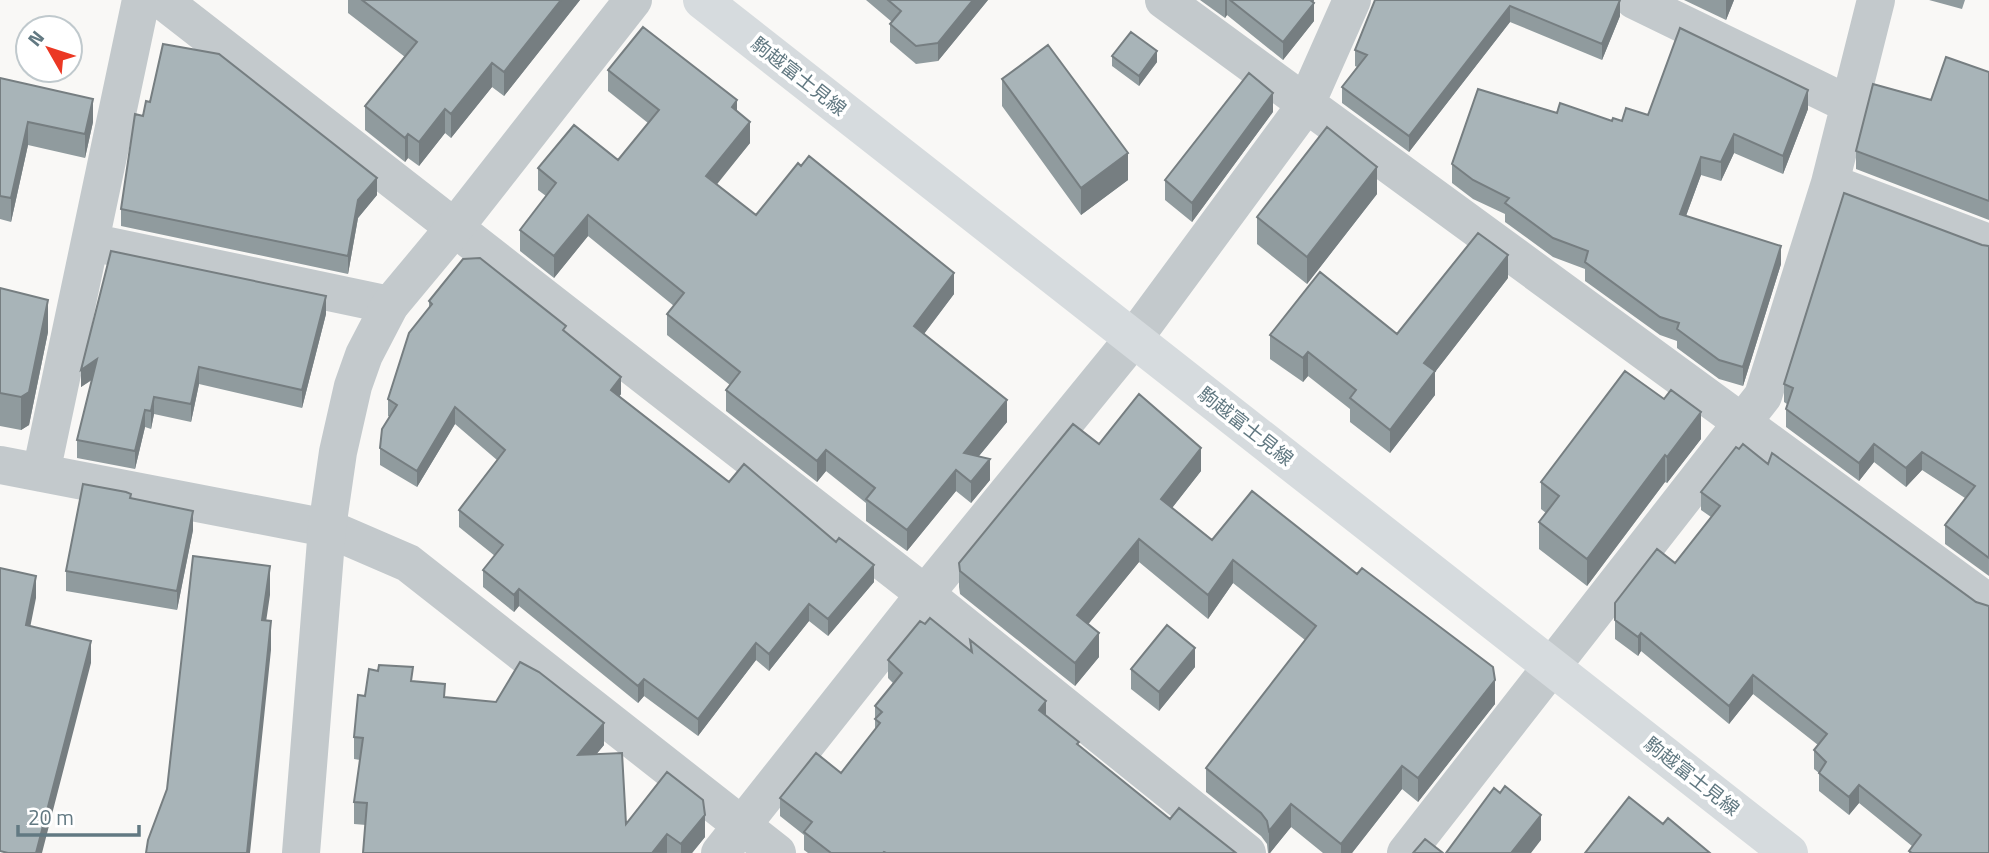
<svg xmlns="http://www.w3.org/2000/svg" width="1989" height="853" viewBox="0 0 1989 853" font-family="'Titillium Web','Noto Sans JP',sans-serif">
<rect width="100%" height="100%" fill="#f9f8f6"/>
<g fill="none" stroke-linecap="round" stroke-linejoin="round">
<path stroke="#c3c9cc" stroke-width="38" d="M162,0L925,594L1247,853
M1164,0L1989,603
M1634,0L1848,104
M1830,183L1989,243
M90,242L390,305
M0,465L327,528L408,563L777,853
M41,473L141,0
M720,853L925,594L1134,338L1305,106L1352,0
M1406,853L1763,396L1830,183L1876,0"/>
<path stroke="#c3c9cc" stroke-width="38" d="M301,853L327,528L338,452L353,386L364,355L390,305L455,227L633,0"/>
<path stroke="#d6dbde" stroke-width="38" d="M702,0L1789,853"/>
</g>
<path fill="#909b9e" d="M348,0H580L504,96L492,87L451,138L445,133L419,166L408,158L405,162L365,130V106L405,57L348,13Z
M866,0H988L938,61L916,64L890,42V24L892,22Z
M1200,0H1314L1313,3L1314,21L1283,60L1227,15L1225,18Z
M1375,0H1620V16L1602,60L1510,22L1409,152L1342,103V87L1357,67L1355,66V50Z
M1684,0H1734L1726,20Z
M1929,0H1965L1962,9Z
M1112,56L1157,62L1139,86L1112,66Z
M608,70L737,111L750,143L716,184L756,215L954,294L924,334L1007,422L979,456L990,480L971,503L956,491L907,551L866,521V503L826,471L817,482L726,411V390L730,385L667,335V314L674,306L588,236L554,278L520,251V230L546,196L538,190V168L618,160L648,123L608,91Z
M1989,72V220L1856,169V151L1931,100Z
M0,78L93,122L85,158L28,145L11,222L0,219Z
M1002,79L1128,180L1081,215L1002,106Z
M1808,109L1783,174L1734,153L1721,181L1701,175L1686,216L1781,264L1743,386L1719,379L1677,348V341L1660,335L1585,281V269L1553,257L1505,222V214L1473,199L1452,183V164L1557,113L1612,121Z
M1273,112L1192,222L1165,200V180Z
M1377,194L1307,284L1257,244V217Z
M377,195L358,218L348,274L121,226V209Z
M1982,245L1989,246V576L1945,544V525L1965,498L1922,470L1906,487L1874,462L1859,481L1786,427V409L1787,404L1784,402V384Z
M1508,278L1435,372V395L1390,453L1350,422V409L1308,376L1303,382L1270,359V335L1397,334Z
M0,288L48,332L29,425L21,430L0,426Z
M429,301L566,333L621,394L619,397L729,482L874,582L828,636L809,621L769,671L756,660L698,736L644,696L638,703L519,606L514,612L483,587V570L495,556L459,527V510L497,460L455,424L417,487L380,465V448L390,417L388,416V399L429,308Z
M326,314L302,408L199,384L191,422L154,414L151,429L145,427L135,469L77,458V440L92,380L81,387V370Z
M1701,439L1667,483L1665,482L1587,586L1539,549V522L1546,513L1541,509V482Z
M1099,444L1201,471L1172,508L1212,540L1495,704L1418,802L1402,789L1352,853H1323L1291,827L1270,853H1268L1267,844L1261,836L1206,792V768L1305,640L1233,583L1208,619L1139,562L1088,624L1099,657L1075,686L960,594L959,587V563Z
M1736,447L1989,853H1909V851L1912,846L1859,803L1849,815L1819,791V773L1814,769V750L1818,745L1753,694L1729,724L1641,651L1638,656L1615,639V603L1675,563L1711,517L1701,510V492Z
M131,498L193,530L177,610L66,591V571Z
M970,640L1046,715L1079,746L1170,819L1236,853H808L804,850V835L780,816V798L841,773L875,730V706L893,683L888,678V660L970,650Z
M1195,667L1159,711L1131,689V669Z
M413,681L445,697L604,745L596,754L626,824L705,837L692,853H363L366,825L354,824V802L360,760L354,759V737L365,696Z"/>
<path fill="#767e81" d="M561,0H580L504,96V72Z
M973,0H988L938,61V43Z
M1225,0H1227V15L1225,18Z
M1308,0H1314L1312,6L1314,3V21L1283,60V42Z
M1620,0V16L1602,60V44Z
M1726,0H1734L1726,20Z
M1510,6V22L1409,152V136Z
M1157,51V62L1139,86V76Z
M492,63V87L451,138V114Z
M1808,90V109L1783,174V156Z
M1273,93V112L1192,222V203Z
M93,99V122L85,158V134Z
M737,100V121L732,107Z
M445,109V133L419,166V142Z
M28,122V145L11,222V198Z
M750,122V143L706,198V176Z
M408,134V158L405,162V138Z
M1734,134V153L1721,181V162Z
M1128,153V180L1081,215V188Z
M1701,157V175L1680,232V214Z
M1377,167V194L1307,284V257Z
M377,178V195L358,218L348,274V256L358,200Z
M588,215V236L554,278V256Z
M1781,246V264L1743,386V367Z
M1508,255V278L1435,372V395L1390,453V430L1424,363Z
M954,273V294L914,347V326Z
M326,296V314L302,408V390Z
M48,300V332L29,425L21,430V397Z
M1308,352V376L1303,382V358Z
M97,359V376L81,387V370Z
M199,367V384L191,422V404Z
M621,377V394L611,407V390Z
M154,397V414L151,429V411Z
M1007,400V422L964,474V453Z
M455,407V424L417,487V471Z
M145,410V427L135,469V451Z
M1701,412V439L1667,483V457Z
M1874,444V462L1859,481V463Z
M1201,448V471L1161,522V499Z
M826,450V471L817,482V461Z
M1922,452V470L1906,487V468Z
M1665,455V482L1587,586V559Z
M990,459V480L971,503V482Z
M956,470V491L907,551V530Z
M193,511V530L177,610V591Z
M1139,539V562L1077,638V615Z
M1233,560V583L1208,619V595Z
M874,565V582L828,636V619Z
M270,566V595L262,649V620Z
M36,576V598L26,648V625Z
M519,589V606L514,612V595Z
M809,604V621L769,671V654Z
M271,621V650L250,853H247Z
M1099,633V657L1075,686V663Z
M1641,633V651L1638,656V637Z
M91,641V663L42,853H36Z
M756,643V660L698,736V719Z
M1195,648V667L1159,711V692Z
M1753,675V694L1729,724V706Z
M644,679V696L638,703V686Z
M1495,680V704L1418,802V778Z
M1046,701V720L1039,710Z
M604,723V745L578,777V755Z
M1402,766V789L1352,853H1341V844Z
M1859,785V803L1849,815V797Z
M1291,804V827L1270,853H1269V831Z
M705,815V837L692,853H681V844Z
M1541,815V840L1531,853H1511Z
M667,834V853H652Z"/>
<path fill="#a8b4b8" stroke="#767e81" stroke-width="2" d="M362,0H561L504,72L492,63L451,114L445,109L419,142L408,134L405,138L365,106L417,42Z
M888,0H973L938,43L916,46L890,24L901,11Z
M1230,0H1310L1314,3L1283,42Z
M1375,0H1620L1602,44L1510,6L1409,136L1342,87L1367,55L1355,50Z
M643,27L737,100L732,107L750,122L706,176L756,215L798,163L801,166L809,156L954,273L914,326L1007,400L964,453L990,459L971,482L956,470L907,530L866,499L875,488L826,450L817,461L726,390L740,372L667,314L684,293L588,215L554,256L520,230L556,183L538,168L574,125L618,160L659,110L608,70Z
M1680,28L1808,90L1783,156L1734,134L1721,162L1701,157L1680,214L1781,246L1743,367L1719,360L1677,329L1679,323L1660,317L1585,262L1588,251L1553,238L1505,203L1509,198L1473,180L1452,164L1478,89L1557,113L1560,103L1612,121L1613,118L1622,121L1626,108L1648,115Z
M1131,32L1157,51L1139,76L1112,56Z
M163,44L219,54L377,178L358,200L348,256L121,209L135,114L143,116L146,101L150,102Z
M1048,45L1128,153L1081,188L1002,79Z
M1946,57L1989,72V201L1856,151L1873,84L1931,100Z
M1249,73L1273,93L1192,203L1165,180Z
M0,78L93,99L85,134L28,122L11,198L0,196Z
M1327,127L1377,167L1307,257L1257,217Z
M1844,193L1982,245L1989,246V558L1945,525L1975,486L1922,452L1906,468L1874,444L1859,463L1786,409L1793,388L1784,384Z
M1478,233L1508,255L1424,363L1435,371L1390,430L1350,398L1356,390L1308,352L1303,358L1270,335L1320,272L1397,334Z
M111,251L326,296L302,390L199,367L191,404L154,397L151,411L145,410L135,451L77,440L97,359L81,370Z
M480,258L566,326L563,330L621,377L611,390L729,482L744,464L836,542L839,538L874,565L828,619L809,604L769,654L756,643L698,719L644,679L638,686L519,589L514,595L483,570L503,545L459,510L505,450L455,407L417,471L380,448L382,429L397,405L388,399L409,333L432,304L429,301L463,259Z
M0,288L48,300L29,392L21,397L0,393Z
M1625,371L1664,399L1671,390L1701,412L1667,457L1665,455L1587,559L1539,522L1559,496L1541,482Z
M1139,394L1201,448L1161,499L1212,540L1252,491L1357,574L1362,568L1493,667L1495,680L1418,778L1402,766L1341,844L1291,804L1269,831L1267,821L1261,813L1206,768L1316,626L1233,560L1208,595L1139,539L1077,615L1099,633L1075,663L960,571L959,563L1073,424L1099,444Z
M1743,444L1768,464L1772,453L1976,602L1989,606V853H1912L1909,851L1921,835L1859,785L1849,797L1819,773L1826,762L1814,750L1827,734L1753,675L1729,706L1641,633L1638,637L1615,620V603L1657,549L1675,563L1720,506L1701,492L1736,447L1739,449Z
M83,484L126,492L131,494L130,498L193,511L177,591L66,571Z
M193,556L270,566L262,620L271,621L247,853H146L148,840L167,789Z
M0,568L36,576L26,625L91,641L36,853H8L0,851Z
M930,618L972,652L970,640L1046,701L1039,710L1079,742L1077,744L1170,819L1179,808L1236,853H886L884,852L883,853H831L804,832L812,822L780,798L816,753L841,773L880,723L875,719L882,712L875,706L902,673L888,660L920,621L925,624Z
M1167,625L1195,648L1159,692L1131,669Z
M520,662L539,672L604,723L578,755L622,753L626,824L667,772L703,800L705,815L681,844L667,834L652,853H363L367,803L354,802L363,738L354,737L358,695L365,696L369,669L378,671L379,665L413,667L411,681L445,684L444,697L496,702Z
M1505,786L1541,815L1511,853H1446L1494,788L1500,793Z
M1629,797L1663,824L1668,818L1710,853H1585Z
M1425,839L1443,853H1413Z"/>
<g text-anchor="middle" stroke-width="7" stroke-linejoin="round" paint-order="stroke">
<g font-size="19" fill="#627982" stroke="#fff">
<text transform="translate(799 76) rotate(38)" y="7">駒越富士見線</text>
<text transform="translate(1246 426) rotate(38)" y="7">駒越富士見線</text>
<text transform="translate(1692 776) rotate(38)" y="7">駒越富士見線</text>
</g>
</g>
<g transform="translate(49 49) rotate(309)"><circle r="33" fill="#ffffff" stroke="#c0c9cd" stroke-width="2"/>
<path d="M0-5L12 26L0 18L-12 26Z" fill="#eb3824"/>
<text y="-10" font-size="19" font-weight="bold" text-anchor="middle" fill="#627982">N</text>
</g>
<path d="M18 825v10h121v-10" fill="none" stroke="#627982" stroke-width="3.5"/>
<text x="28" y="825" font-size="21" fill="#627982" stroke="#ffffff" stroke-width="5" paint-order="stroke">20 m</text>
</svg>
